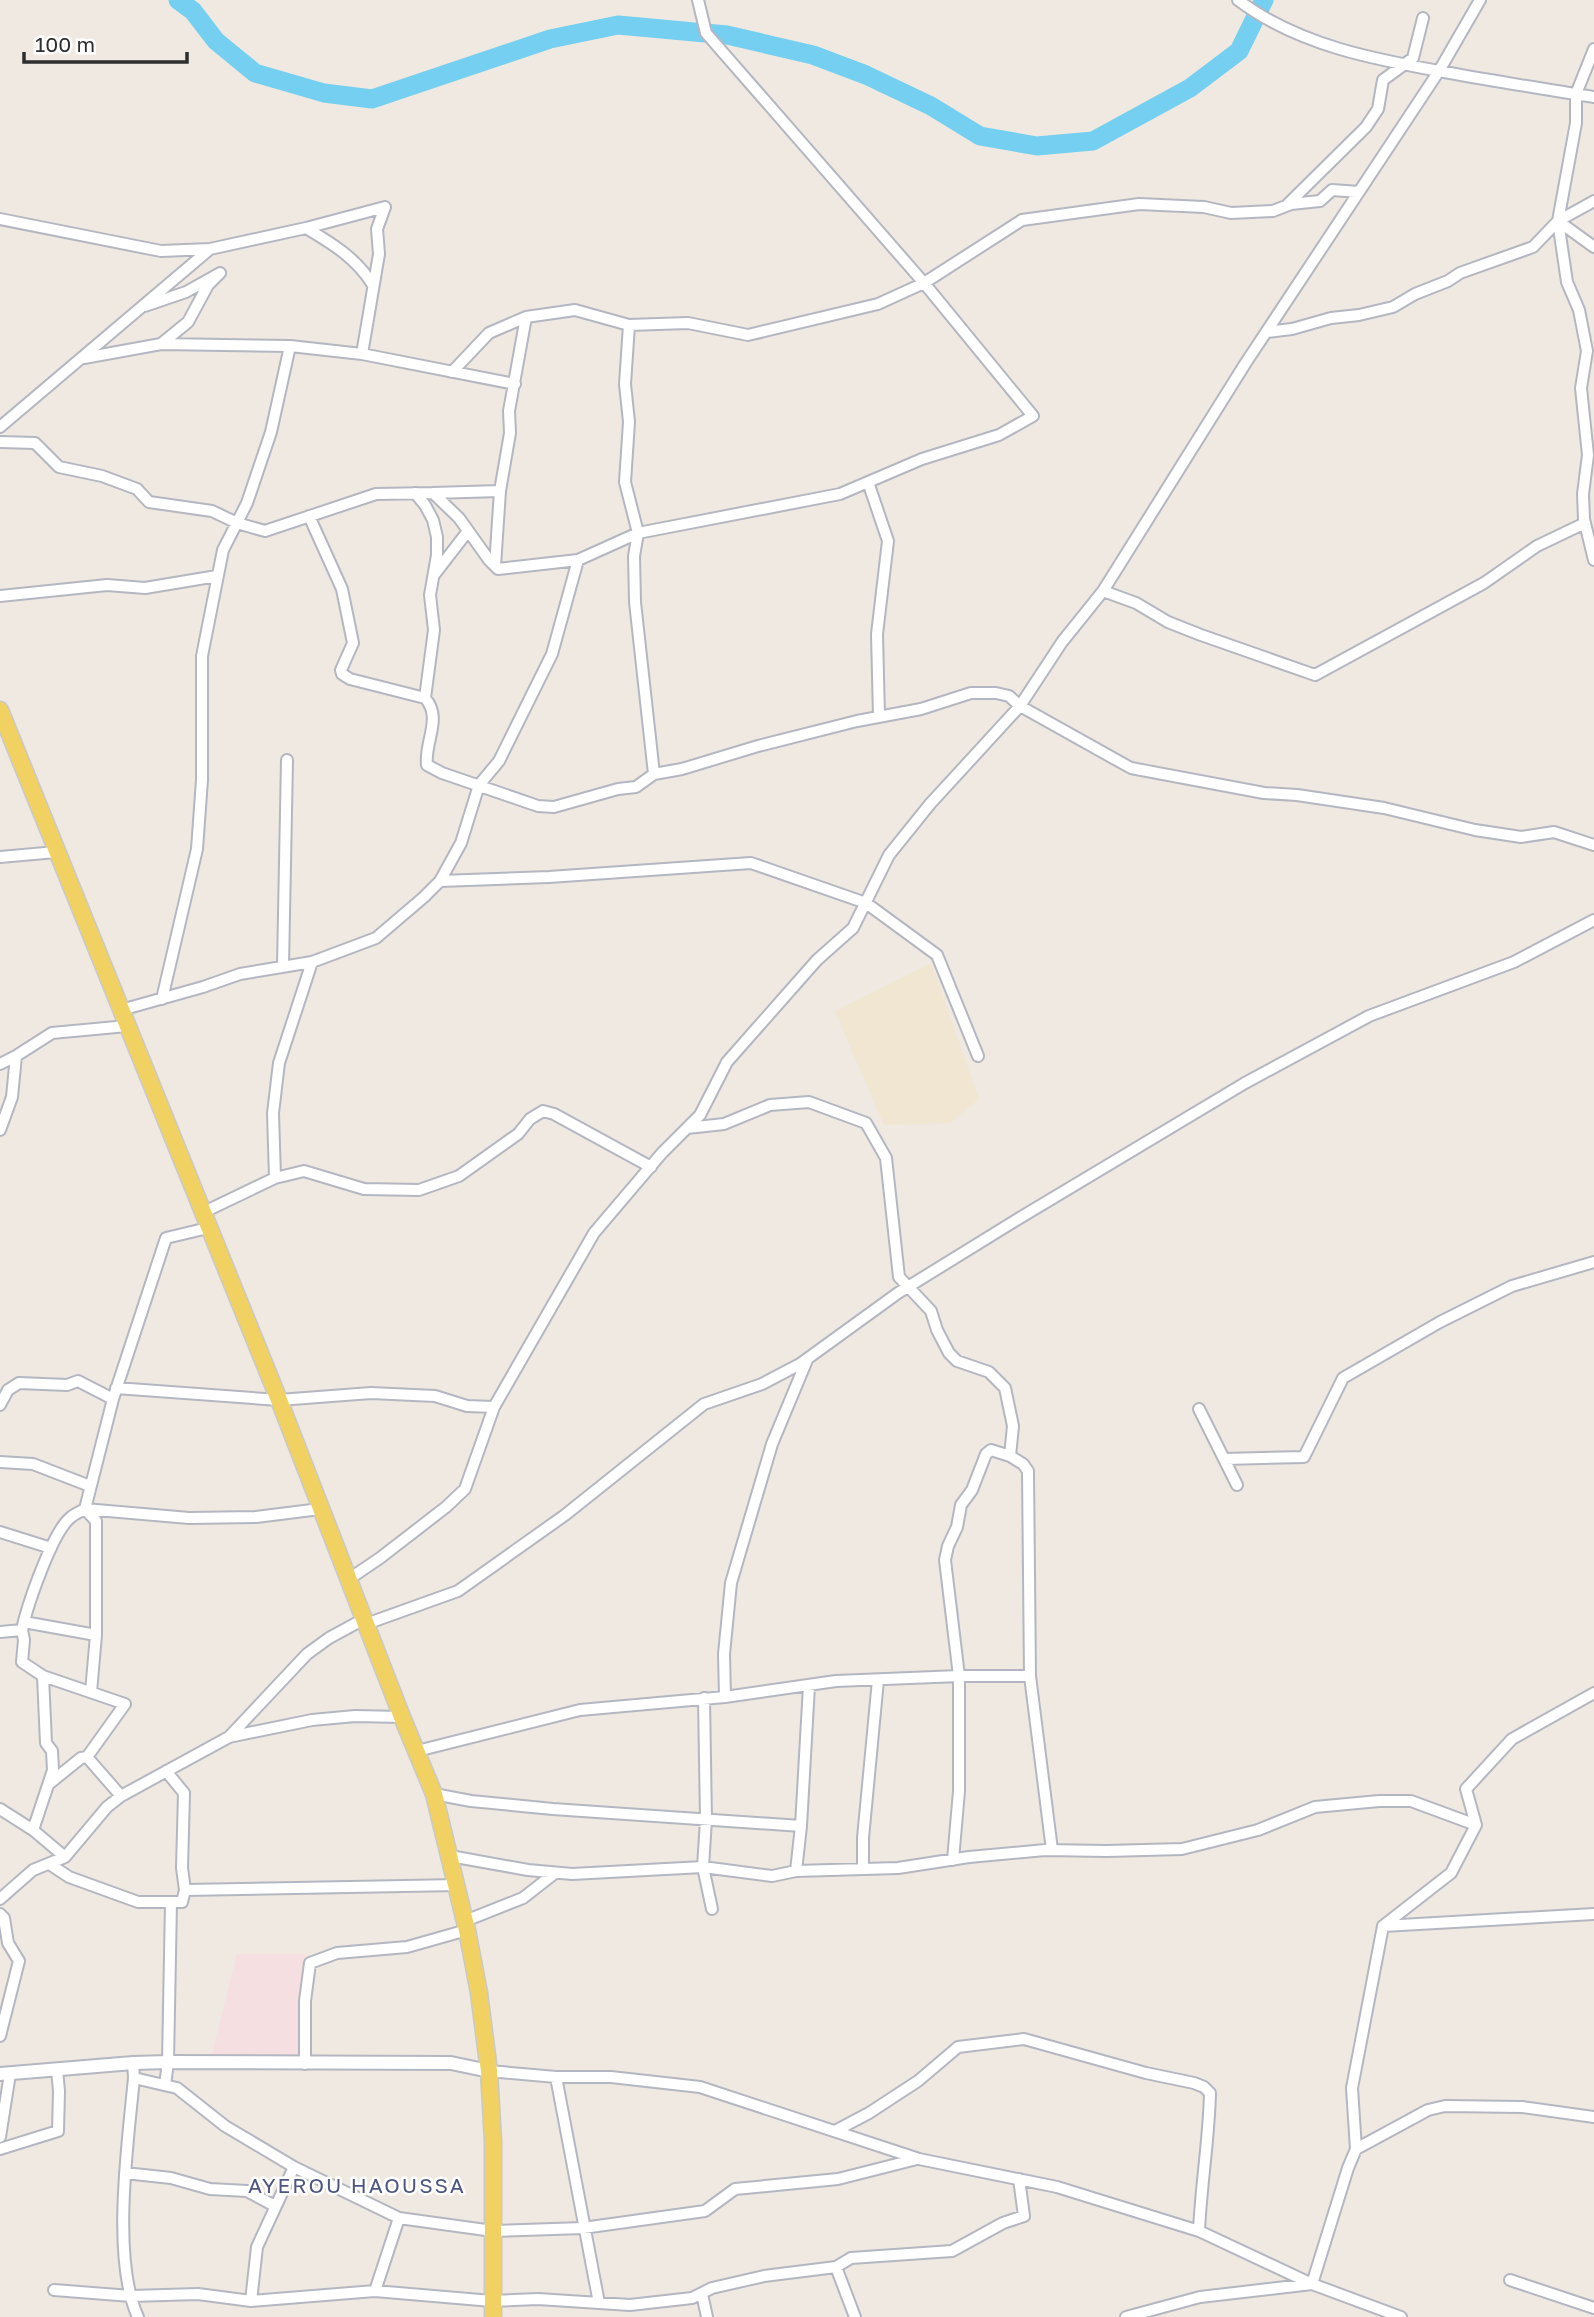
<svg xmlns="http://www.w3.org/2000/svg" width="1594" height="2317" viewBox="0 0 1594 2317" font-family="'Golos Text',sans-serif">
<rect width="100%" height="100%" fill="#efe9e1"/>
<path fill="#f0e6d1" d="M931,963L979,1099L950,1123L884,1125L835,1011Z"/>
<path fill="#f5dfe0" d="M237,1954H305L303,2056L211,2058Z"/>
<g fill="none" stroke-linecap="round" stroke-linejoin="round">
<path stroke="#75cff0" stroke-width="19" d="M178,0L193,11L216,41L255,73L324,93L372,99L550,39L618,25L727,35L813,55L866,75L931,106L980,136L1037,146L1093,141L1190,88L1239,51L1264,0"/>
<defs>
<path id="minor" d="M1238,0C1299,46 1377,60 1450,73C1498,82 1546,89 1594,97
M1594,49L1576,94V123L1558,221L1567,282L1579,310L1587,351L1581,388L1588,455L1583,494L1584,519L1594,560
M1288,204L1366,127L1378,109L1383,80L1413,58L1423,18
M0,219L161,251L210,249
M1558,221L1594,247
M306,228C333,244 356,258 373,285
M145,306L186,292L220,273L208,285L188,322L161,344
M629,325L688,323L748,335L878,304L924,283L1022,220L1139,204L1204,207L1231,213L1273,211L1291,204L1320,201L1332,190L1359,192
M1267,332L1292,329L1331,318L1359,315L1393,307L1415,294L1448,281L1460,273L1533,247L1558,221L1594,201
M362,354L379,254L377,229L385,207
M84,358L161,344L290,346L362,354L515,384
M452,372L489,333L526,317L575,310L629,325L625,384L629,422L625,482L638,533L634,556L635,602L654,774
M0,427L210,249L306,228L385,207
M0,442L35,443L59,467L102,476L137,489L149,502L212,511L237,523L265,531L376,494L433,493L459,518L489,560L498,569L578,560
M868,482L888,541L877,634L879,717
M415,493L425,505L433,520L437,537V555L430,595L434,630L425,698
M433,493L500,491
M309,516L342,589L353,643L341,670L342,674L350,679L425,698C443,718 424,742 427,765L442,773L538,806L554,807L618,789L636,787L654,774L682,769L758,746L857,721L921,709L971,693H996L1009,696L1020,706L1131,768L1264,793L1297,795L1384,808L1475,830L1521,837L1554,832L1594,845
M495,566L500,491L510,433L509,411L526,317
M434,575L468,531
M1103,591L1136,603L1168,622L1201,635L1315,675L1484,583L1537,546L1585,523
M0,596L107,585L145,588L217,576
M0,857L56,852
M440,881L549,877L751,863L866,903L937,955L978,1056
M283,966L287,760
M162,999L197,849L202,780V656L223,550L247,503L271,432L290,346
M121,1010L203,987L240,974L312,962L376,938L424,897L440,881L461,843L479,785L499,761L552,654L578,560L638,533L840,494L922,459L999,435L1033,416L924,283L706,33L698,0
M0,1064L16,1056
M687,1128L724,1124L770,1105L809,1102L866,1123L886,1158L899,1277L931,1311L937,1330L949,1353L957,1361L989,1372L1005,1388L1013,1426L1010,1456L1023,1464L1028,1471L1030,1676
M0,1130L12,1097L16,1056L52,1033L127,1026
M275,1178L304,1171L364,1189L419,1190L459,1176L518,1134L530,1119L543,1111L554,1114L651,1167
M202,1213L275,1178L273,1113L279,1063L312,962
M116,1388L279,1400L371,1393L435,1396L467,1406L494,1407
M0,1405L8,1390L19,1383L67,1385L78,1381L113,1399
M1199,1409L1237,1485
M1224,1459L1304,1457L1343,1378L1440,1322L1512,1286L1594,1262
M0,1462L33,1464L90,1486
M85,1509L189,1518L256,1517L320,1509
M0,1532L51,1548
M349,1579L380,1558L446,1507L465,1489L494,1407L594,1233L662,1153L700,1115L727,1062L817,960L853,928L889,855L930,804L1020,706L1062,642L1103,591L1245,364L1439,71L1480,0
M24,1622L96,1635V1521L85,1509
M366,1624L458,1591L565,1515L704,1404L762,1384L800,1364L898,1293L1018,1219L1245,1083L1369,1016L1514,962L1594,920
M22,1630L24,1640L22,1662L43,1676L46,1743L52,1751L53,1770L33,1830
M0,1632L22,1630C27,1606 52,1533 70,1518C74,1514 80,1512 85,1509L113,1399L166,1238L208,1228
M43,1676L125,1704L87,1757L121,1796
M91,1692L96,1635
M725,1697L724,1654L731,1583L772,1444L807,1360
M704,1698L706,1820L703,1867L712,1909
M229,1737L307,1654L329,1638L364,1619
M417,1751L580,1710L725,1697L836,1681L959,1676H1030L1052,1850
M166,1771L184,1793L182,1868L185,1890
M50,1783L81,1758L87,1757
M434,1794L471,1801L553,1809L801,1826L796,1871
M0,1809L33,1830L65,1857
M801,1826L809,1686
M450,1856L528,1870L572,1874L703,1867L772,1876L796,1871L898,1868L969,1857L1045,1850L1107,1851L1182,1849L1258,1830L1315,1807L1379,1801H1411L1476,1825
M953,1860L959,1791V1676L945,1560L948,1546L957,1527L961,1505L972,1490L986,1454L991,1450L1010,1456
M51,1865L69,1877L138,1902H182L185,1890L458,1885
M863,1868V1838L878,1680
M0,1899L33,1870L65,1857L107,1807L121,1796L229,1737L312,1720L355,1716L402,1717
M0,1914L4,1918L8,1943L19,1961L0,2036
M465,1921L523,1898L555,1873
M1383,1926L1594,1914
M133,2063L134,2078L177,2088L225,2126L294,2167L399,2218L493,2231L583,2228L705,2211L735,2189L838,2179L917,2159
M305,2064V2001L310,1963L337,1953L407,1947L467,1930
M489,2071L556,2077H611L700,2087L919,2159L1057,2187L1199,2231L1312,2284L1401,2317
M556,2077L599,2303
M134,2078C128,2142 111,2259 138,2317
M165,2085L168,2062L171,1902
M835,2131L869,2113L918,2081L958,2047L1024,2039L1146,2073L1194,2083L1204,2087L1210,2093C1209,2139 1201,2185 1199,2231
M0,2137L10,2074
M0,2149L58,2131L59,2091L57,2070
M1356,2149L1428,2110L1445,2106L1522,2107L1594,2117
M125,2173L171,2178L210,2189L247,2191L275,2206
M836,2267L855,2317
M1510,2280L1594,2308
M54,2290L131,2296L198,2294L251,2301L375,2291L492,2301L538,2299L630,2305L692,2298L712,2288L764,2276L836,2267L851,2258L952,2251L1003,2223L1024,2216L1019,2179
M375,2291L399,2218
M702,2294L707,2317
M251,2301L257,2247L294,2167
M1126,2317L1200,2297L1312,2284L1348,2168L1356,2149L1352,2088L1383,1926L1451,1873L1476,1825L1466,1789L1512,1739L1594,1693"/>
<path id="tertiary" d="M0,2074L133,2063L168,2062L451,2063L489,2071"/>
<path id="primary" d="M0,710L279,1400L402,1717L434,1794L467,1930L479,1993L489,2071L493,2141V2317"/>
</defs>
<use href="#minor" stroke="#b4b7c1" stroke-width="14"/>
<use href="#tertiary" stroke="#b4b7c1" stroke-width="16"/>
<use href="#primary" stroke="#c9c9c9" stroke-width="19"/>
<use href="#minor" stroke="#fff" stroke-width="10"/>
<use href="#tertiary" stroke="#fff" stroke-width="12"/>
<use href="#primary" stroke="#f2d163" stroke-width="16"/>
</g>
<g text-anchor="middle" stroke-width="5" stroke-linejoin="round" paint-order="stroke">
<g font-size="21" letter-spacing="2" fill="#4d5680" stroke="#fff">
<text x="357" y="2193">AYEROU HAOUSSA</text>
</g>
</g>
<path d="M24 52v10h163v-10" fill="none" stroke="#2e2e2e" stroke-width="3.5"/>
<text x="35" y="52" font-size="21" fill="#2e2e2e" stroke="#ffffff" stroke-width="5" paint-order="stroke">100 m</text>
</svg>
